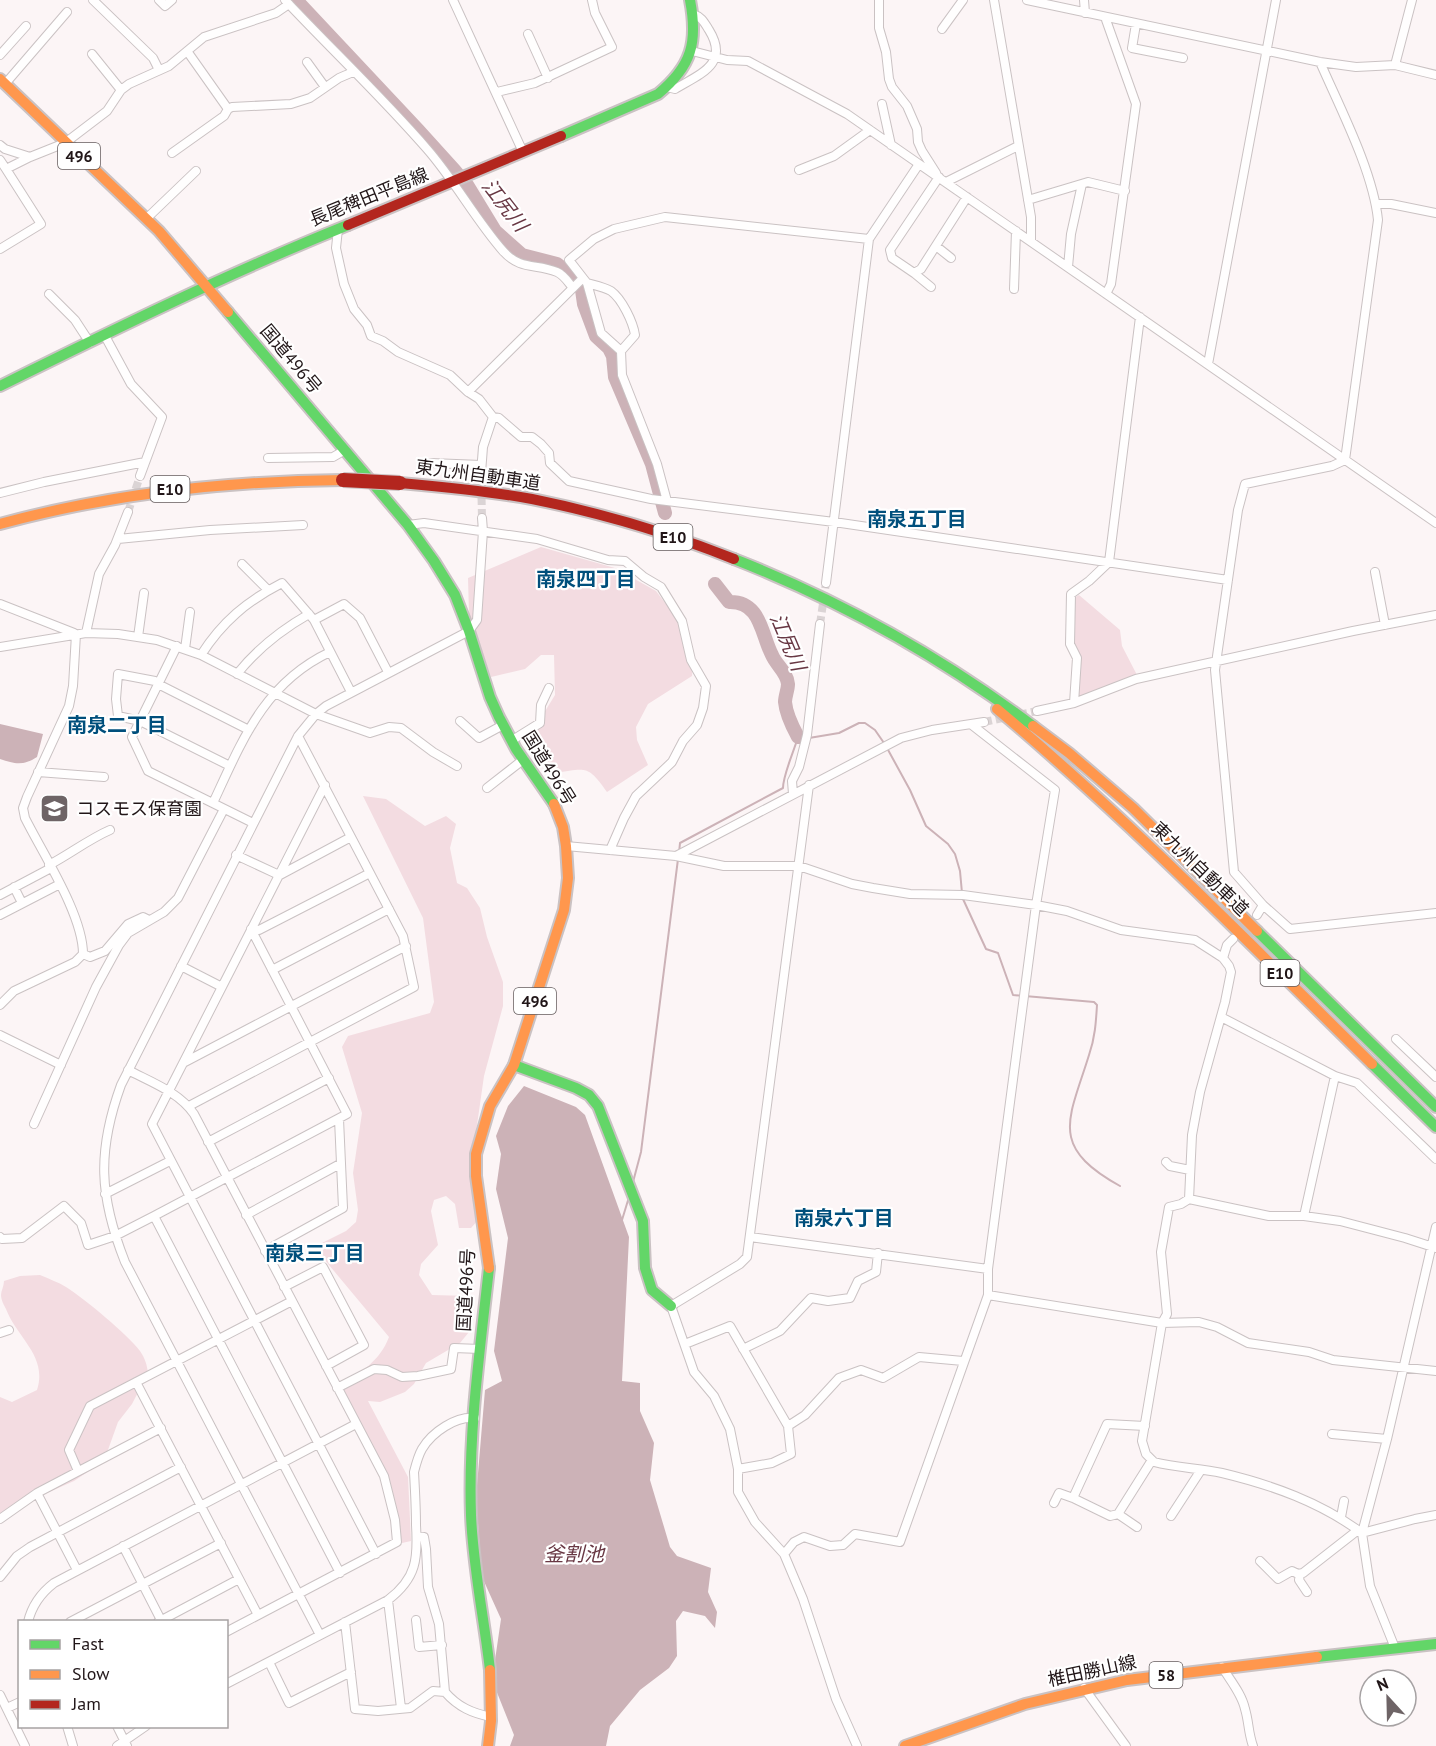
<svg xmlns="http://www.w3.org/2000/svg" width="1436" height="1746" viewBox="0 0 1436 1746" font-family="'PT Sans','Noto Sans JP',sans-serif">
<rect width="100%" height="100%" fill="#fcf5f6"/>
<path fill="#f3dce1" d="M541,547L615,568L656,591L678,620L693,664L692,676L648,704L636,727L637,740L648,765L607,792C588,765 587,768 555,773L529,751L528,739L555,695L554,655H541L525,669L491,677L469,614L468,578Z
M1079,595L1120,630L1122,646L1137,675L1079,698L1080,656L1074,643V598Z
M363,796L386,799L425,826L446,816L456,824L450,848L457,883L467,888L480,908L487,937L503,982V1006L484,1076L472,1160L479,1219L471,1228H459L455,1204L446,1196L434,1200L431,1211L438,1245L421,1264L419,1275L432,1295L469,1296V1332L460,1343L426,1363L414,1384L405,1392L380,1402L368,1401L408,1477L411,1541L402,1543L391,1486L341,1385C361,1372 380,1361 389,1337L314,1247L346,1231L356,1222L358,1210L353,1173L362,1113L342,1047L348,1036L430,1013L434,1002L423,918Z
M40,1275C49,1279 58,1282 66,1287C85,1299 127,1334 140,1351C145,1358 147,1365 148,1373L132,1404L118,1422L104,1461L74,1481L0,1514V1397L12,1402L37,1390C48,1356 17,1338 6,1309C4,1305 1,1300 1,1295C1,1291 4,1286 4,1281L20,1276Z"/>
<path fill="#ccb2b7" d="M0,724L43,734L37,757C23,766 15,764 0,759Z
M524,1086L576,1107L585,1115L629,1237L622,1381L640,1383V1411L654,1443L650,1480L670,1547L677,1556L711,1568L708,1592L717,1612L715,1628L705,1616L683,1611L676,1621L677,1656L669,1668L640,1690L610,1726L606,1746H510L514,1735L496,1690L494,1667L501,1619L482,1577L476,1497L485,1390L502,1381L494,1351L508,1238L496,1189L501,1154L496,1136L508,1106Z"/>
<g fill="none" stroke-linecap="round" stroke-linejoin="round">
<path stroke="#ccb2b7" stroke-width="2" d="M809,738L839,733L859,723H865L875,730L884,743
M887,748L910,790L926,826L948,844L955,854L960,871L962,893
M679,853L680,843L783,788C783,775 794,751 798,737H803
M963,899L986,949L998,953L1013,995L1094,1002L1097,1005C1096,1022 1095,1038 1089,1055C1069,1120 1048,1146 1120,1186
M633,1182L641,1152L678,859
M622,1220L629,1197"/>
<path stroke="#ccb2b7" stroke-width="14" d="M296,0L418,130L455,171L467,185L495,231L522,255L557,264L574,277L582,290L584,304L596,336L609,348L613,356L615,377L652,464L665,513
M715,584L729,602C761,601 761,634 772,655C776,665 787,672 788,684C788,690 785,696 785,702C786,714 792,726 798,737"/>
<path stroke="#dbd4d5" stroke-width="8" stroke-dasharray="8 4" stroke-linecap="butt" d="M481,473L482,518
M128,512L140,476
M820,624L826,583
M984,722L1037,711"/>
<defs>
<path id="street" d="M93,0L153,58L159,70
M159,0L165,6L172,0
M285,0C332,50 382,97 427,149C455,181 475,219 503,251C521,271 536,263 557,272C564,275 568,282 573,288
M453,0L523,152
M879,0V28L886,52L889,79L892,87L907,106L917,129L918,142L922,151L936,173
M994,0L1031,217V241
M1027,0L1320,62L1356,67L1395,65L1436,75
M1084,0L1085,13
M1105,17L1136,104L1111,284L1106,294
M1136,24L1132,48L1183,58
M942,29L963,0
M528,34L548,78
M187,51L228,109L232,107L291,104L310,98L339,78L353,72
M692,51L727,60L748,61L847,114L1436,523
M92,54L121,90
M0,55L26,26
M307,62L325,87
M1320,62C1340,108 1373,171 1378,220L1345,460
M1395,65L1412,0
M5,84L67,12
M667,87L675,89C700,74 730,64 709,30C704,22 702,17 693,14
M497,92L535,83L612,47L595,13L592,0
M882,104L891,145
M0,145L5,149L30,157L65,143L107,111L121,90L129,84L169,66L204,37L276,13L289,4
M172,153L224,116L228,109
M0,160L6,169L30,157
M799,170L834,156L870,130
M939,177L890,250L892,258L914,273L921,269L967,197
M946,182L1018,146
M1028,200L1088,182L1125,191
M1376,204H1391L1436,213
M146,219L196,171
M338,229L336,248L344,284L354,309L367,325L371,336L383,341L398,352L450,375L468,392
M936,246L951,258
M0,249L41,224L6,169
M1068,267L1071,234L1082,184
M914,273L931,287
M583,278L587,283C594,285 604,287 611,291C622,299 633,322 635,335L621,351L622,375L657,464L667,501
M587,283L601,333L621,351
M1014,289L1016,231
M49,294L75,320L90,343
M105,336L131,384L162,417L140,476
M1208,364L1276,0
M493,417L499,418L521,437H532L541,444L549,453L550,463L569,481L651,499L834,522L1228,580
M268,458L333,457L345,450
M1345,460L1332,466L1245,484L1238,510L1215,670L1234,872L1263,905L1290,929L1436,913
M431,463L481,465
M481,473L483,447L493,417L479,399L468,392L583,278L569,260L594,239L614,229L665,217L869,239
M0,493L44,482L145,462
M408,525L424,523L537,539L608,560L625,561L644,577L661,587L682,621L691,660L706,686L703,708L697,725L683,741L672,762L636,796L624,818L610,850
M118,539L210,530L303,525
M242,564L268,590
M1375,572L1385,625
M826,583L869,239L919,164
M0,604L74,633
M314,620L344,604L360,618L388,672
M86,633L99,574L115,545L128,512
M138,637L144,593
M177,646L132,737L148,771L253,823
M0,647L86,633L118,634L157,640L201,655L316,714L370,733L389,727L401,728L433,752L457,766
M185,649L190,612
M201,655C222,622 247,601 282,583L314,620L351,692
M237,674C257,649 281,630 309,614
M1074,703L1077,658L1070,644L1071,594L1089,581L1109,562L1140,317
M1037,711L1074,703L1136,679L1353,631L1436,615
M460,721L479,738L503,725
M511,741L540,723L541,705L549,688
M230,766L140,721L118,716L116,699L118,674L155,681L158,684L249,730
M38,772L104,777
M325,785L152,1124L376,1554
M809,785L747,1257L740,1264L671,1306L694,1372L714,1396L730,1429L738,1469V1492L755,1522L784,1554L803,1599L836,1699L857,1746
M487,788L524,759
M793,794L792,781L799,767L807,735L820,624
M213,803C242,741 264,683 330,652
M566,846L676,856L724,866H799L852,884L873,888L910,894L963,895L1036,905L1067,911L1121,930L1195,940L1223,958L1229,966L1231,972L1225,1002L1200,1092L1192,1135L1189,1199
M236,855L279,875
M676,856L901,738L932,730L984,722
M49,865C70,854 89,839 110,830
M280,875L351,837
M14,887L22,903
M0,895L51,868
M0,915L60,884
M1257,915L1263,905
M251,929L259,930L370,873
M83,954L90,957L105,951L128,924L143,917L149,920
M1223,958L1227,945L1233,939
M181,966L222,987
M272,970L389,909
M0,1005L14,991L75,962L83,954C83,915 43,854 25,818L23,808L27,797L69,706L73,686L76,634
M1221,1017L1335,1076L1357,1083L1436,1159
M0,1035L61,1065
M1396,1039L1436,1077
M185,1062L406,946
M128,1070C151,1082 179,1092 194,1114L384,1476L395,1520L397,1542L226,1632
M189,1106L414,987L403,936L298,736
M34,1124L96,987L119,945L128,933L164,912L178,898L224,809
M208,1142L329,1078
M1166,1162L1170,1166L1190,1170
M105,1194L170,1161
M246,1215L340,1164
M154,1216L340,1573
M1304,1216L1335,1076
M0,1237L2,1239L22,1238L64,1206L81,1223L88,1245L115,1236L154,1216L347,1114L251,929
M750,1237L988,1269
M1436,1248L1405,1238L1340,1221L1304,1216H1269L1189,1199L1181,1204L1169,1207L1161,1252L1167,1314L1162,1323L1142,1441L1146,1454L1154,1462C1177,1468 1200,1468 1222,1473C1272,1485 1320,1502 1362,1533L1415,1519L1436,1515
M265,1251L343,1208L339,1119
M284,1287L323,1267L364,1345L326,1366
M988,1295L1162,1323L1199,1322L1217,1327L1248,1343L1309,1352L1333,1360L1436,1371
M0,1333L9,1330
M685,1344L730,1326L788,1426L791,1454L772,1463L738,1469
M743,1349L780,1331L811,1298L828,1301L850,1298L858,1281L876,1272L878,1253
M136,1382L258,1615
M337,1388L374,1369L387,1370L402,1377L418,1376L451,1369L454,1348L480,1349
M788,1426L805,1415L839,1378L861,1370L883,1378L919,1357L963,1361
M1332,1434L1387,1439
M78,1471L69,1450L90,1406L292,1301
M37,1493L77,1570
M1054,1503L1059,1493L1073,1498
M1118,1514L1152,1460
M1171,1516L1201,1470
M1341,1517L1344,1501
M0,1519L37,1493L161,1428
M1137,1527L1118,1514L1110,1516L1073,1498L1107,1424L1145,1426
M123,1546L162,1622
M784,1554L794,1542L804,1537L830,1546L843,1545L855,1534L900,1542L988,1295V1269L1036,905L1055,790L972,725
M1260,1561L1278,1579L1292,1571L1298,1574L1303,1573L1358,1530
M1300,1574L1299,1580L1307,1592
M0,1577L17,1556L30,1547L181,1467
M388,1600L401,1708
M416,1620L419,1647L442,1645
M28,1622C32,1605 41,1593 54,1583L356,1424
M70,1622L221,1543
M158,1622L239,1579
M345,1622L355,1709L378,1711L410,1708L433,1691L445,1692L439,1624L428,1587L426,1549L424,1537L417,1536
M320,1635L125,1262C99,1196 97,1151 121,1085L298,736L316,714L326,706L469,631L477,620L483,531L482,518
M1395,1648L1370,1586L1362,1533L1387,1439L1436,1227
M269,1662L289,1703L351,1672
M1222,1667C1230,1680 1242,1694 1245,1709C1249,1722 1248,1732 1253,1746
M226,1684L388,1600C417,1578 418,1558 416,1525C416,1507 415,1490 414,1472C416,1464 418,1456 422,1449C432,1432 456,1416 475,1418
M1084,1688L1126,1746
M445,1692C458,1707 472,1713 491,1717
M0,1695L25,1746
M7,1708L20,1702
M67,1726L73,1746
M117,1726L127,1746
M117,1746L146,1726"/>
<path id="fast" d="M561,136L658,94C692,66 698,42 690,0
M228,312L408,525L434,561L455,595L469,631L490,697L499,717L516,749L554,804
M0,386C115,329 229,273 348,225
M734,559C841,601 941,657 1033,726
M1257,931L1436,1107
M1372,1064L1436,1127
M514,1065L576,1088L589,1095L598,1106L643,1221L645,1268L652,1290L671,1306
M489,1268C480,1350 468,1433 471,1515C473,1567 484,1618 490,1670
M1317,1657L1436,1644"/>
<path id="slow" d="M0,79L159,231L228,312
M0,524C113,493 226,481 343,480
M997,709C1129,820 1249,943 1372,1064
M1033,726L1069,753L1133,808L1257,931
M489,1268L476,1176V1154L490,1106L514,1065L564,910L568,878L566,846L563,827L554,804
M488,1746L491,1721L490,1670
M905,1746L1025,1704L1127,1680L1317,1657"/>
<path id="jam" d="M348,225L561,136
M400,483C444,487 489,491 532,499C601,513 669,533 734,559"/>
</defs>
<use href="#street" stroke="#cac2c3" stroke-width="10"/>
<use href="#fast" stroke="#cac2c3" stroke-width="14"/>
<use href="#slow" stroke="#cac2c3" stroke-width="14"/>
<use href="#jam" stroke="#cac2c3" stroke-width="14"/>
<use href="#street" stroke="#fffefe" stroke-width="8"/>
<use href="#fast" stroke="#63d668" stroke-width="10"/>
<use href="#slow" stroke="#ff974d" stroke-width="10"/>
<use href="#jam" stroke="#b3261e" stroke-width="10"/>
<defs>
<path id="jam-bridge" d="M343,480L400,483"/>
</defs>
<use href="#jam-bridge" stroke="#cac2c3" stroke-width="16" stroke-linecap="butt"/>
<use href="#jam-bridge" stroke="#b3261e" stroke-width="14"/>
</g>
<defs>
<symbol id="school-square" viewBox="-11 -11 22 22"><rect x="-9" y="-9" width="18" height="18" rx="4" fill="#6e6466" stroke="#fff"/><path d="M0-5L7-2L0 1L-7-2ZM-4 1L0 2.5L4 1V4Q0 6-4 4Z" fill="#fff"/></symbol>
</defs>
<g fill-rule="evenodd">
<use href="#school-square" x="38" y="792" width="33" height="33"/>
</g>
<g text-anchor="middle" stroke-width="4.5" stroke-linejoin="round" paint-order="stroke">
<g fill="#fff" stroke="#645c5d" stroke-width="1.5">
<rect x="58" y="143" width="42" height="26" rx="4.5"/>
<rect x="150.5" y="476" width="39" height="26" rx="4.5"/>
<rect x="653.5" y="524" width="39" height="26" rx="4.5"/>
<rect x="1260.5" y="960" width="39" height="26" rx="4.5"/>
<rect x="514" y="988" width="42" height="26" rx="4.5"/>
<rect x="1149.5" y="1662" width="33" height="26" rx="4.5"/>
</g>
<g font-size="16" font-weight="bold" fill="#211618">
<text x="79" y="162">496</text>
<text x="170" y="495">E10</text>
<text x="673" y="543">E10</text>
<text x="1280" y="979">E10</text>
<text x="535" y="1007">496</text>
<text x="1166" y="1681">58</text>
</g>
<g font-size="18" fill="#211618" stroke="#fff">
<text transform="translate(369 197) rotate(-22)" y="6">長尾稗田平島線</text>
<text transform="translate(291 359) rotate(50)" y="6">国道496号</text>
<text transform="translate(478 475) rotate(8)" y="6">東九州自動車道</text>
<text transform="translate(549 768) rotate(58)" y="6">国道496号</text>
<text transform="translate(1200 869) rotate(44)" y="6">東九州自動車道</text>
<text transform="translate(466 1290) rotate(-87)" y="6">国道496号</text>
<text transform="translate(1092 1671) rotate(-12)" y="6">椎田勝山線</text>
</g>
<g font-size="18" fill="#211618" stroke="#fff" text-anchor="start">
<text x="76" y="815">コスモス保育園</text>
</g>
<g font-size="20" font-style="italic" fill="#683743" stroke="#fff">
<text transform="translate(505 205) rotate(52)" y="7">江尻川</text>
<text transform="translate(788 642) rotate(67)" y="7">江尻川</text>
<text x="574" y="1561">釜割池</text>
</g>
<g font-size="20" font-weight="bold" fill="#004f7c" stroke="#fff">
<text x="917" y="526">南泉五丁目</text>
<text x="586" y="586">南泉四丁目</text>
<text x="117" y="732">南泉二丁目</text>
<text x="844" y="1225">南泉六丁目</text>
<text x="315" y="1260">南泉三丁目</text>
</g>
</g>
<rect x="18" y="1620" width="210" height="108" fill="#ffffff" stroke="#a6a2a3" stroke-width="1.5"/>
<rect x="30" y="1640" width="30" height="9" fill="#63d668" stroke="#a6a2a3" stroke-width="1.5"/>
<text x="72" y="1650" font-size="18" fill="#211618">Fast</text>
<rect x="30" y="1670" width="30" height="9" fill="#ff974d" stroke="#a6a2a3" stroke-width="1.5"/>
<text x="72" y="1680" font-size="18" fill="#211618">Slow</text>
<rect x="30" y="1700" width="30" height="9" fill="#b3261e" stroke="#a6a2a3" stroke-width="1.5"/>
<text x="72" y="1710" font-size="18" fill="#211618">Jam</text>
<g transform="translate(1388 1698) rotate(338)"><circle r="28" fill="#ffffff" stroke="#a6a2a3" stroke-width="1.5"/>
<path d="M0-4.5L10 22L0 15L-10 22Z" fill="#6e6466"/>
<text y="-9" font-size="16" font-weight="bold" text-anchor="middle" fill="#211618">N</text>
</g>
</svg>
